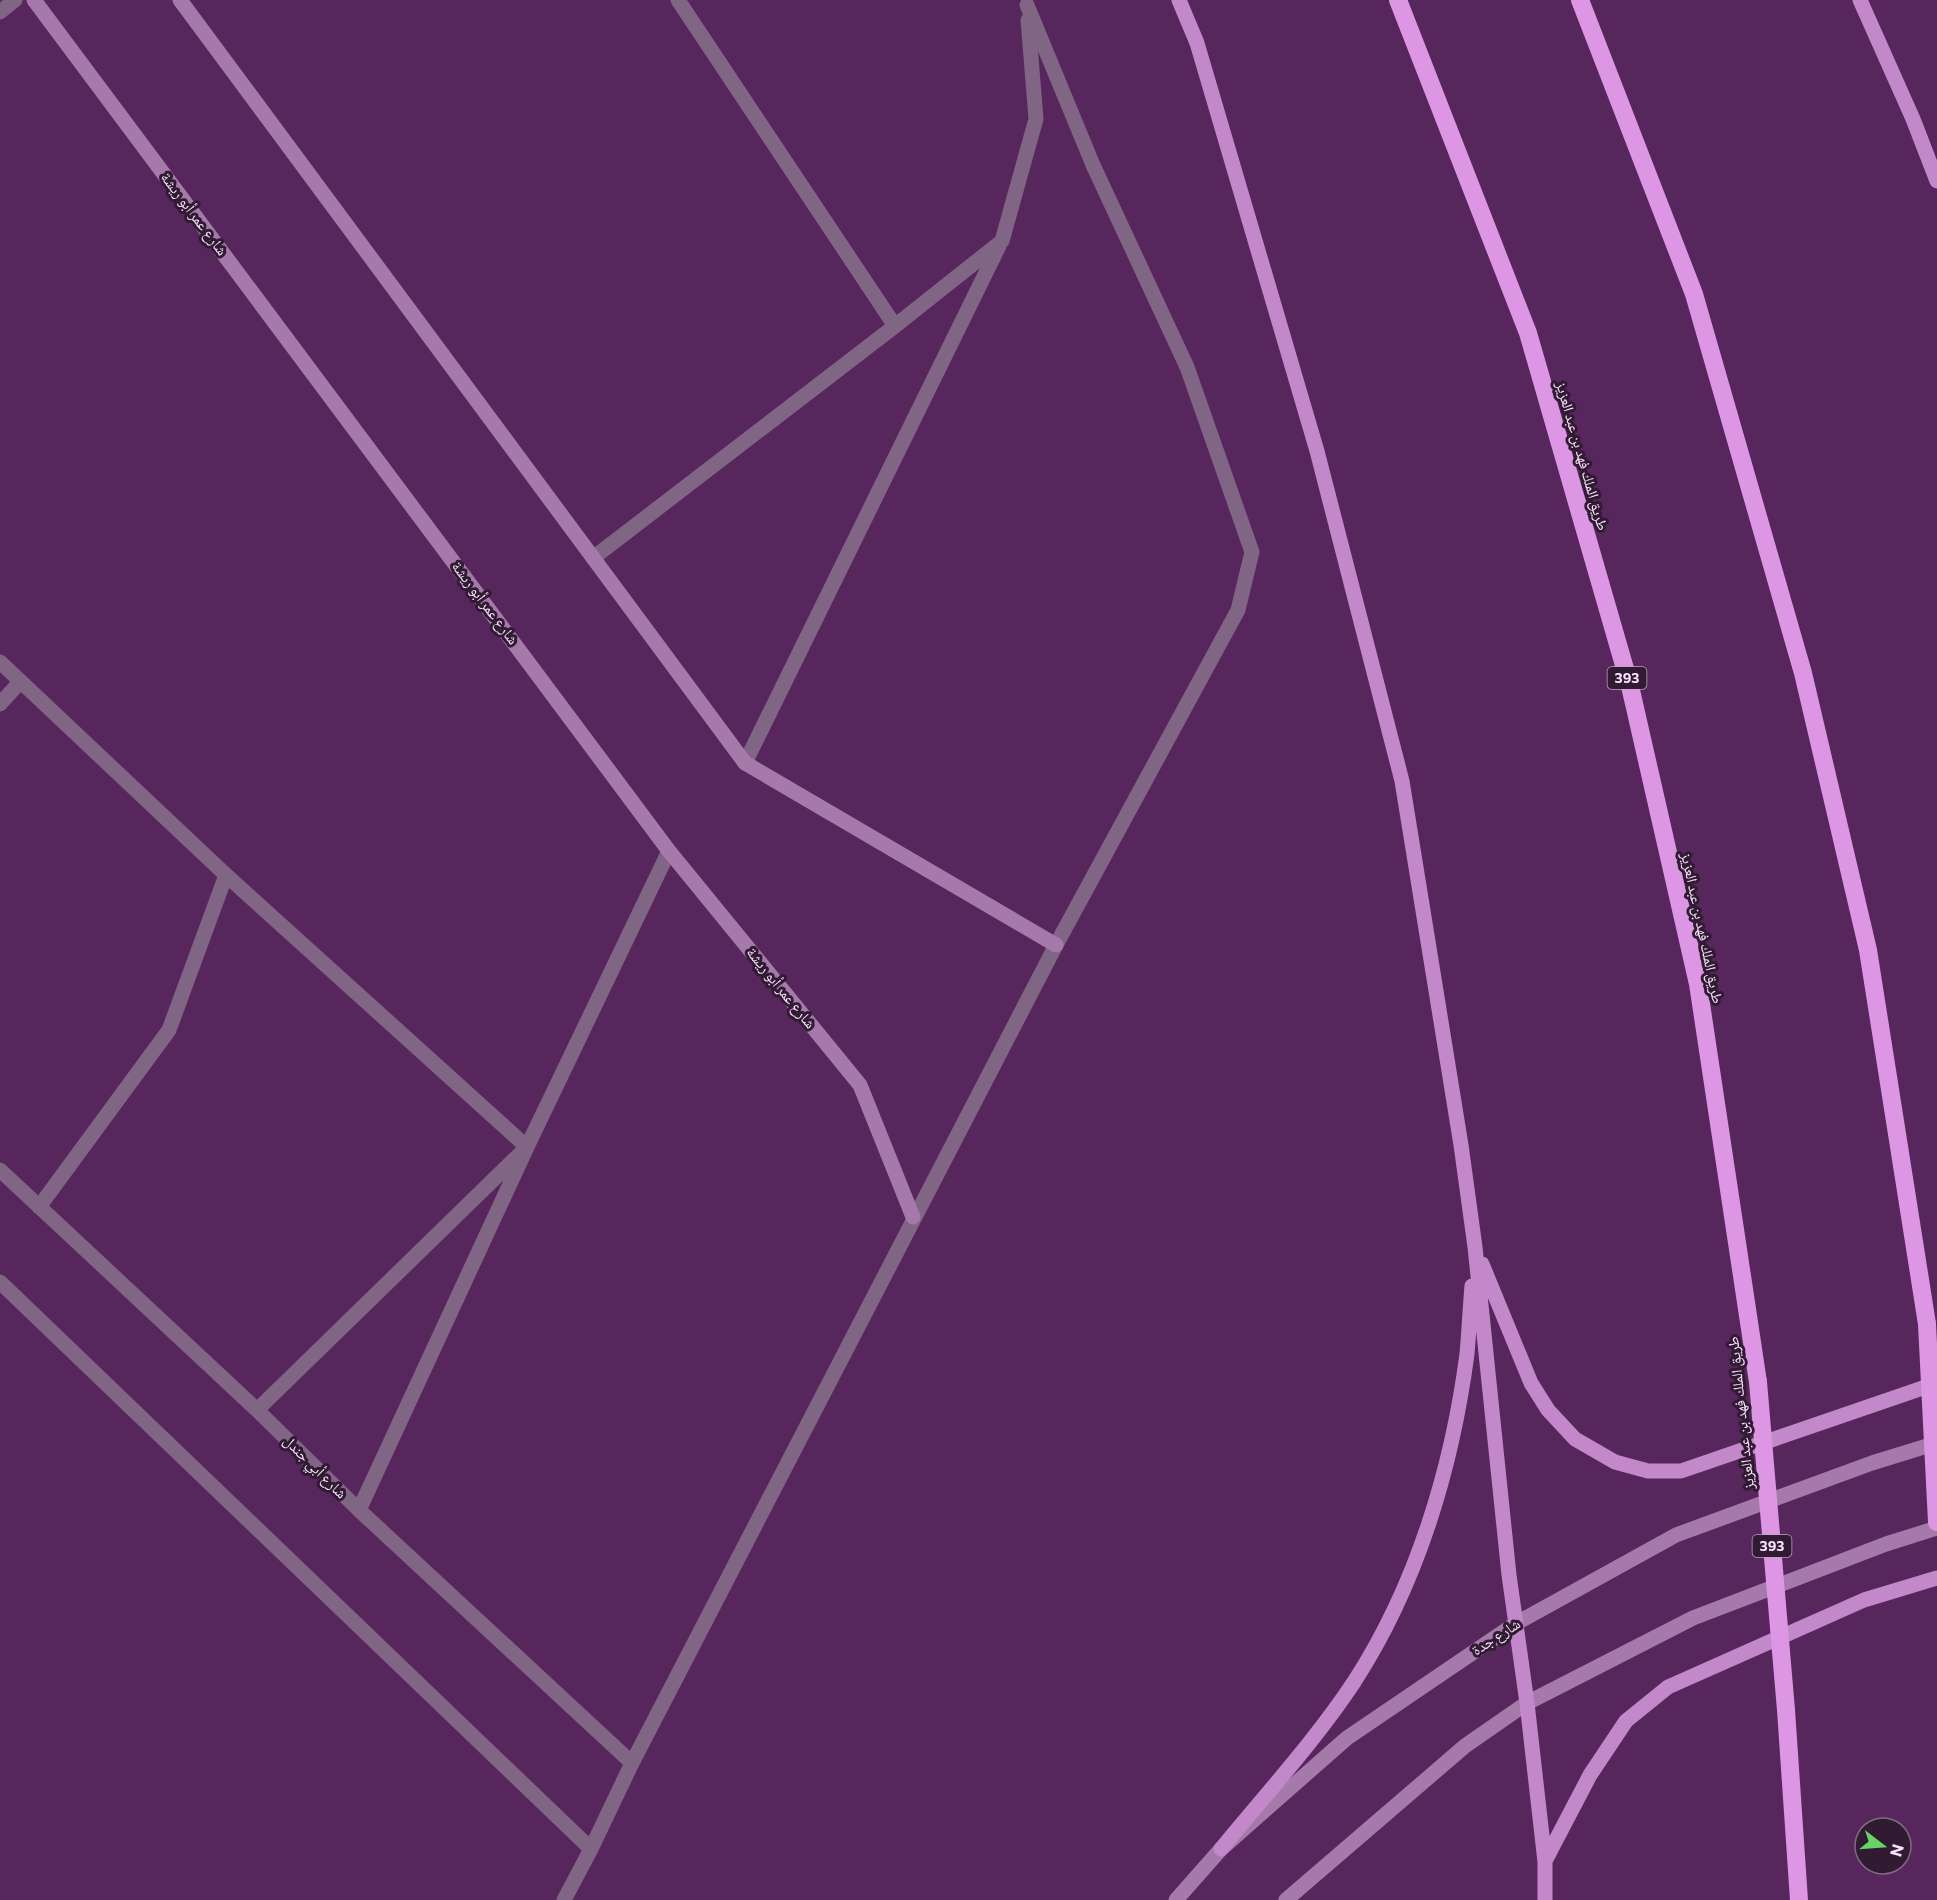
<svg xmlns="http://www.w3.org/2000/svg" width="1937" height="1900" viewBox="0 0 1937 1900" font-family="Commissioner,'Noto Naskh Arabic',sans-serif">
<rect width="100%" height="100%" fill="#57265d"/>
<g fill="none" stroke-linecap="round" stroke-linejoin="round">
<path stroke="#816584" stroke-width="15" d="M678,0L895,326
M0,12L15,0
M593,558L895,326L1002,241L1036,119L1028,20
M0,662L226,875L527,1147L257,1410
M0,704L20,682
M745,763L999,246
M0,1170L257,1410L359,1510L632,1763
M39,1207L169,1030L226,875
M0,1282L591,1849
M359,1510L527,1147L669,851
M564,1900L591,1849L632,1763L1056,945L1238,610L1252,552L1187,367L1093,165L1027,5"/>
<path stroke="#a679ab" stroke-width="15" d="M34,0L669,851L860,1085L913,1217
M180,0L745,763L1056,945
M1176,1900L1221,1849L1347,1738L1515,1624L1676,1535L1872,1463L1937,1443
M1286,1900L1465,1746L1527,1703L1693,1618L1886,1544L1937,1528"/>
<path stroke="#c388c9" stroke-width="15" d="M1179,0L1197,43L1317,451L1402,781L1461,1145L1475,1247L1509,1575L1527,1703L1545,1862V1900
M1860,0L1913,119L1937,181
M1482,1264L1531,1383L1548,1410L1575,1439L1615,1462L1648,1471H1681L1937,1383
M1221,1849C1266,1794 1315,1741 1354,1682C1417,1585 1452,1468 1467,1354C1469,1331 1470,1309 1472,1286
M1545,1861L1590,1775L1626,1721L1668,1687L1864,1600L1937,1578"/>
<path stroke="#dd96e4" stroke-width="18" d="M1398,0L1528,333L1630,686L1698,984L1758,1382
M1580,0L1694,294L1803,673L1868,950L1927,1324
M1786,1710L1799,1900"/>
<path stroke="#dd96e4" stroke-width="18" d="M1927,1324L1937,1522
M1758,1382L1786,1710"/>
</g>
<g text-anchor="middle" stroke-width="6" stroke-linejoin="round" paint-order="stroke">
<g fill="#311b33" stroke="#bea6c0" stroke-width="1.5">
<rect x="1607.5" y="667" width="39" height="22" rx="4.5"/>
<rect x="1752.5" y="1535" width="39" height="22" rx="4.5"/>
</g>
<g font-size="14" font-weight="bold" fill="#fae2fc">
<text x="1627" y="683">393</text>
<text x="1772" y="1551">393</text>
</g>
<g font-size="15" fill="#fae2fc" stroke="#311b33">
<text transform="translate(194 214) rotate(53)" y="5">شارع عمر أبو ريشة</text>
<text transform="translate(1582 456) rotate(74)" y="5">طريق الملك فهد بن عبد العزيز</text>
<text transform="translate(485 603) rotate(53)" y="5">شارع عمر أبو ريشة</text>
<text transform="translate(1702 928) rotate(78)" y="5">طريق الملك فهد بن عبد العزيز</text>
<text transform="translate(781 988) rotate(51)" y="5">شارع عمر أبو ريشة</text>
<text transform="translate(1741 1413) rotate(-96)" y="5">طريق الملك فهد بن عبد العزيز</text>
<text transform="translate(315 1467) rotate(45)" y="5">شارع أبي جندل</text>
<text transform="translate(1496 1637) rotate(-33)" y="5">شارع جدة</text>
</g>
</g>
<g transform="translate(1883 1846) rotate(107)"><circle r="28" fill="#311b33" stroke="#816b83" stroke-width="1.5"/>
<path d="M0-4.5L10 22L0 15L-10 22Z" fill="#67d466"/>
<text y="-9" font-size="16" font-weight="bold" text-anchor="middle" fill="#fae2fc">N</text>
</g>
</svg>
